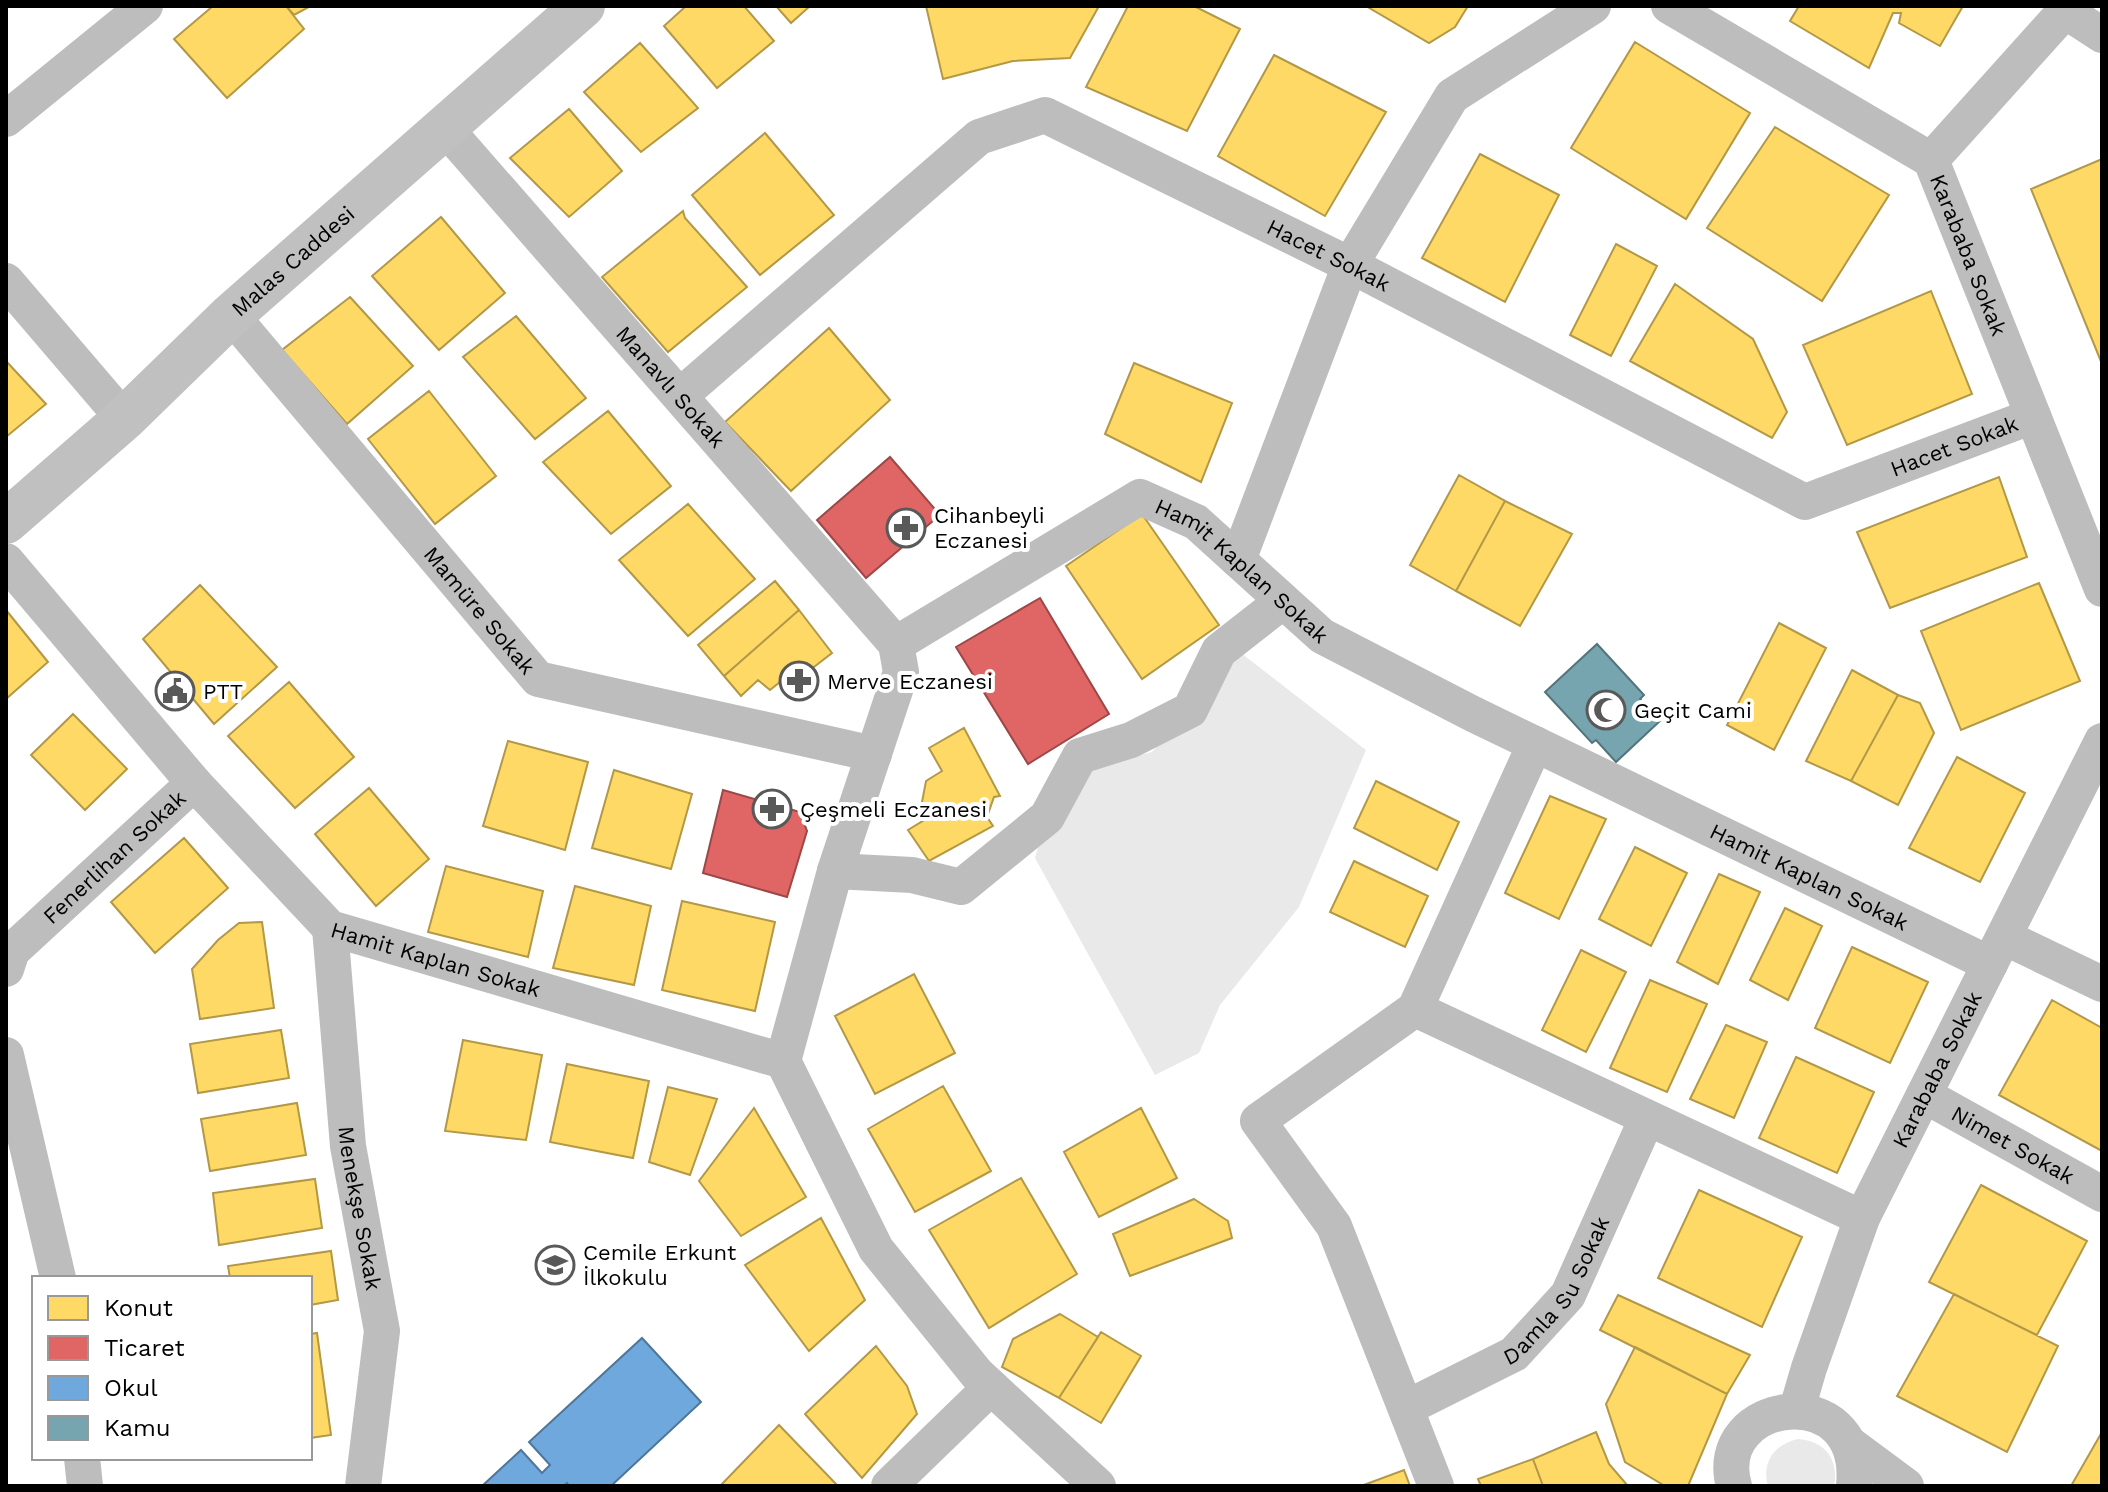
<svg xmlns="http://www.w3.org/2000/svg" width="2108" height="1492" viewBox="0 0 2108 1492" font-family="'Work Sans',sans-serif">
<rect width="100%" height="100%" fill="#fff"/>
<path fill="#e9e9e9" d="M1241,653L1366,750L1299,907L1220,1005L1199,1053L1155,1075L1035,858L1054,792L1089,769L1152,752Z
M1798,1439C1825,1441 1839,1459 1834,1486H1768C1761,1462 1775,1444 1798,1439Z"/>
<path fill="#ffd966" stroke="#b29847" stroke-width="2" d="M213,6H286L304,29L227,98L174,39Z
M286,6H309V7L294,15Z
M686,6H744L774,41L717,88L664,26Z
M776,6H810L791,23Z
M926,6H1099L1070,58L1013,61L943,79Z
M1128,6H1194L1240,29L1187,131L1086,87Z
M1366,6H1468L1455,27L1429,43Z
M1799,6H1963L1940,46L1899,23L1901,13H1893L1869,68L1790,21Z
M1635,42L1750,113L1686,219L1571,148Z
M640,43L698,108L641,152L584,92Z
M1274,55L1386,112L1325,216L1218,156Z
M569,109L622,171L569,217L510,158Z
M1775,127L1889,195L1822,301L1707,228Z
M765,133L834,215L760,275L692,195Z
M1480,154L1559,195L1505,302L1422,258Z
M2102,159V364L2031,189Z
M683,211L685,218L747,287L668,352L602,277Z
M441,217L505,293L439,350L372,276Z
M1616,244L1657,266L1611,356L1570,335Z
M1675,284L1753,339L1787,412L1772,438L1630,361Z
M1931,291L1972,394L1847,445L1803,345Z
M350,297L413,366L347,424L282,350Z
M516,316L586,398L535,439L463,357Z
M829,328L890,400L791,491L725,422Z
M6,361L46,404L6,437Z
M1134,363L1232,403L1201,482L1105,434Z
M429,391L496,476L435,524L368,439Z
M608,411L671,486L611,534L543,462Z
M1459,475L1505,501L1456,591L1410,565Z
M1999,477L2027,557L1890,608L1857,532Z
M1505,501L1572,534L1520,626L1456,591Z
M688,504L755,579L688,636L619,560Z
M1142,514L1219,625L1142,679L1066,566Z
M775,581L799,610L724,676L698,645Z
M2039,583L2080,681L1961,730L1921,631Z
M200,585L277,667L214,724L143,639Z
M6,610L48,662L6,699Z
M799,610L832,653L801,677L795,670L770,690L758,680L741,696L724,676Z
M1779,623L1826,648L1774,750L1727,725Z
M1852,670L1898,695L1851,781L1806,761Z
M289,682L354,757L295,808L228,736Z
M1898,695L1920,703L1934,733L1898,805L1851,781Z
M73,714L127,769L85,810L31,755Z
M964,728L1000,796L994,797L987,817L993,826L929,861L908,830L929,817L922,802L926,781L942,771L929,748Z
M508,741L588,762L565,850L483,826Z
M1957,757L2025,793L1980,882L1909,848Z
M614,770L692,794L671,869L592,848Z
M1376,781L1459,822L1437,870L1354,828Z
M369,788L429,859L376,906L315,834Z
M1550,796L1606,819L1559,919L1505,893Z
M184,838L228,888L155,953L111,902Z
M1635,847L1687,873L1651,946L1599,919Z
M1354,861L1428,896L1405,947L1330,912Z
M446,866L543,891L528,957L428,932Z
M1719,874L1760,892L1718,984L1677,962Z
M575,886L651,906L634,985L553,968Z
M682,901L775,922L755,1011L662,990Z
M1785,908L1822,926L1788,1000L1750,980Z
M262,922L274,1008L200,1019L192,969L218,940L239,923Z
M1852,947L1928,982L1890,1063L1815,1028Z
M1581,950L1626,972L1586,1052L1542,1030Z
M914,974L955,1053L875,1094L835,1016Z
M1650,980L1707,1004L1667,1092L1610,1068Z
M2052,1000L2102,1028V1151L1999,1095Z
M1726,1025L1767,1042L1734,1118L1690,1099Z
M281,1030L289,1078L198,1093L190,1044Z
M463,1040L542,1055L526,1140L445,1131Z
M1796,1057L1874,1092L1837,1173L1759,1138Z
M567,1064L649,1081L633,1158L550,1142Z
M943,1086L991,1171L915,1212L868,1129Z
M668,1087L717,1099L690,1175L649,1162Z
M297,1103L306,1155L210,1171L201,1119Z
M754,1108L806,1197L741,1236L699,1181Z
M1141,1108L1177,1178L1099,1217L1064,1152Z
M1021,1178L1077,1274L989,1328L929,1230Z
M315,1179L322,1228L219,1245L213,1193Z
M1981,1185L2087,1241L2037,1335L1929,1282Z
M1699,1190L1802,1237L1762,1327L1658,1278Z
M1194,1199L1228,1221L1232,1238L1130,1276L1113,1234Z
M821,1218L865,1300L809,1351L745,1265Z
M331,1251L338,1300L310,1305V1278H230L228,1266Z
M1954,1294L2058,1346L2007,1452L1897,1396Z
M1618,1295L1750,1355L1727,1394L1600,1330Z
M1060,1314L1098,1337L1059,1398L1002,1367L1013,1339Z
M1101,1332L1141,1356L1101,1423L1059,1398Z
M317,1333L331,1435L310,1438V1334Z
M876,1346L907,1386L917,1414L862,1478L805,1414Z
M1635,1347L1727,1394L1688,1486H1665L1625,1462L1606,1404Z
M779,1425L838,1486H720Z
M1596,1432L1609,1464L1628,1486H1543L1533,1459Z
M2102,1432V1486H2071Z
M1533,1459L1543,1486H1481L1478,1479Z
M1404,1470L1410,1486H1361Z"/>
<path fill="#e06666" stroke="#9d4747" stroke-width="2" d="M890,457L940,515L866,578L817,520Z
M1040,598L1109,714L1028,764L956,647Z
M723,790L800,812L807,831L787,897L703,873Z"/>
<path fill="#6fa8dc" stroke="#4e769a" stroke-width="2" d="M642,1338L701,1402L611,1486H569L567,1483L564,1486H482L521,1450L542,1473L550,1465L529,1442Z"/>
<path fill="#76a5af" stroke="#53747a" stroke-width="2" d="M1597,644L1644,695L1640,699L1660,721L1616,762L1596,740L1592,743L1545,692Z"/>
<g fill="none" stroke-linecap="round" stroke-linejoin="round">
<g stroke="#bdbdbd" stroke-width="36">
<path id="s1" d="M1669,6L1931,160L2102,589"/>
<path d="M2064,6L2065,11L2102,35"/>
<path d="M6,119L145,6"/>
<path id="s2" d="M446,129L896,644"/>
<path d="M1931,160L2065,11"/>
<path d="M6,281L124,419"/>
<path id="s3" d="M231,315L538,679L874,754"/>
<path id="s4" d="M681,395L979,137L1045,115L1350,265L1805,502L2033,416"/>
<path d="M1238,560L1350,265L1452,96L1593,6"/>
<path id="s5" d="M6,561L194,783L330,928L783,1061"/>
<path d="M835,871L912,875L961,887L1047,817L1080,756L1131,740L1190,710L1219,651L1283,601"/>
<path id="s6" d="M330,928L348,1146L382,1331L363,1486"/>
<path d="M2004,937L2102,984"/>
<path id="s7" d="M6,969L12,951L194,783"/>
<path d="M1415,1009L1862,1218"/>
<path d="M6,1055L58,1278"/>
<path id="s8" d="M1924,1095L2102,1194"/>
<path id="s9" d="M1406,1408L1514,1354L1568,1295L1647,1118"/>
<path id="s10" d="M1797,1409L1809,1368L1862,1218L2102,741"/>
<path d="M1848,1443L1906,1486"/>
<path d="M82,1458L85,1486"/>
<path d="M889,1486L991,1387"/>
<path id="s11" d="M1098,1486L977,1374L876,1249L783,1061L835,871L901,672L896,644L1140,497L1196,522L1322,636L1473,714L1990,964"/>
<path d="M1436,1486L1334,1226L1258,1121L1415,1009L1535,744"/>
<path d="M1734,1486C1709,1398 1865,1376 1854,1486"/>
</g>
<path stroke="#c0c0c0" stroke-width="44" id="s12" d="M6,522L124,419L231,315L583,6"/>
</g>
<defs>
<symbol id="pharmacy-ring" viewBox="-11 -11 22 22"><circle r="9.5" fill="#fff" stroke="#595959" stroke-width="1.5"/><path d="M-2-6h4v4h4v4h-4v4h-4v-4h-4v-4h4Z" fill="#595959"/></symbol>
<symbol id="civic-ring" viewBox="-11 -11 22 22"><circle r="9.5" fill="#fff" stroke="#595959" stroke-width="1.5"/><path d="M-.6-6.5H3V-4.5H.6V-3L4-1V1h2V6H-6V1h2V-1L-.6-3ZM-1.2 2.5V6h2.4V2.5Z" fill="#595959"/></symbol>
<symbol id="mosque-ring" viewBox="-11 -11 22 22"><circle r="9.5" fill="#fff" stroke="#595959" stroke-width="1.5"/><path d="M3.5-4.9A6 6 0 1 0 3.5 4.9A5 5 0 1 1 3.5-4.9Z" fill="#595959"/></symbol>
<symbol id="school-ring" viewBox="-11 -11 22 22"><circle r="9.5" fill="#fff" stroke="#595959" stroke-width="1.5"/><path d="M0-5L7-2L0 1L-7-2ZM-4 1L0 2.5L4 1V4Q0 6-4 4Z" fill="#595959"/></symbol>
</defs>
<g fill-rule="evenodd">
<use href="#pharmacy-ring" x="884" y="506" width="44" height="44"/>
<use href="#pharmacy-ring" x="777" y="659" width="44" height="44"/>
<use href="#civic-ring" x="153" y="669" width="44" height="44"/>
<use href="#mosque-ring" x="1584" y="688" width="44" height="44"/>
<use href="#pharmacy-ring" x="750" y="787" width="44" height="44"/>
<use href="#school-ring" x="533" y="1243" width="44" height="44"/>
</g>
<g text-anchor="middle" stroke-width="8" stroke-linejoin="round" paint-order="stroke">
<g font-size="22" fill="#000" stroke="#fff">
<text dy="8" stroke="none"><textPath href="#s4" startOffset="780">Hacet Sokak</textPath></text>
<text dy="8" stroke="none"><textPath href="#s1" startOffset="406">Karababa Sokak</textPath></text>
<text dy="8" stroke="none"><textPath href="#s12" startOffset="388">Malas Caddesi</textPath></text>
<text dy="8" stroke="none"><textPath href="#s2" startOffset="342">Manavlı Sokak</textPath></text>
<text dy="8" stroke="none"><textPath href="#s4" startOffset="1476">Hacet Sokak</textPath></text>
<text dy="8" stroke="none"><textPath href="#s11" startOffset="1382">Hamit Kaplan Sokak</textPath></text>
<text dy="8" stroke="none"><textPath href="#s3" startOffset="386">Mamüre Sokak</textPath></text>
<text dy="8" stroke="none"><textPath href="#s7" startOffset="158">Fenerlihan Sokak</textPath></text>
<text dy="8" stroke="none"><textPath href="#s11" startOffset="2030">Hamit Kaplan Sokak</textPath></text>
<text dy="8" stroke="none"><textPath href="#s5" startOffset="600">Hamit Kaplan Sokak</textPath></text>
<text dy="8" stroke="none"><textPath href="#s10" startOffset="368">Karababa Sokak</textPath></text>
<text dy="8" stroke="none"><textPath href="#s8" startOffset="102">Nimet Sokak</textPath></text>
<text dy="8" stroke="none"><textPath href="#s6" startOffset="282">Menekşe Sokak</textPath></text>
<text dy="8" stroke="none"><textPath href="#s9" startOffset="198">Damla Su Sokak</textPath></text>
</g>
<g font-size="22" fill="#000" stroke="#fff" text-anchor="start">
<text x="934" y="523">Cihanbeyli<tspan x="934" dy="25">Eczanesi</tspan></text>
<text x="827" y="689">Merve Eczanesi</text>
<text x="203" y="699">PTT</text>
<text x="1634" y="718">Geçit Cami</text>
<text x="800" y="817">Çeşmeli Eczanesi</text>
<text x="583" y="1260">Cemile Erkunt<tspan x="583" dy="25">İlkokulu</tspan></text>
</g>
</g>
<rect width="2108" height="1492" fill="none" stroke="#000000" stroke-width="16"/>
<rect x="32" y="1276" width="280" height="184" fill="#ffffff" stroke="#999999" stroke-width="2"/>
<rect x="48" y="1296" width="40" height="24" fill="#ffd966" stroke="#999999" stroke-width="2"/>
<text x="104" y="1316" font-size="24" fill="#000000">Konut</text>
<rect x="48" y="1336" width="40" height="24" fill="#e06666" stroke="#999999" stroke-width="2"/>
<text x="104" y="1356" font-size="24" fill="#000000">Ticaret</text>
<rect x="48" y="1376" width="40" height="24" fill="#6fa8dc" stroke="#999999" stroke-width="2"/>
<text x="104" y="1396" font-size="24" fill="#000000">Okul</text>
<rect x="48" y="1416" width="40" height="24" fill="#76a5af" stroke="#999999" stroke-width="2"/>
<text x="104" y="1436" font-size="24" fill="#000000">Kamu</text>
</svg>
